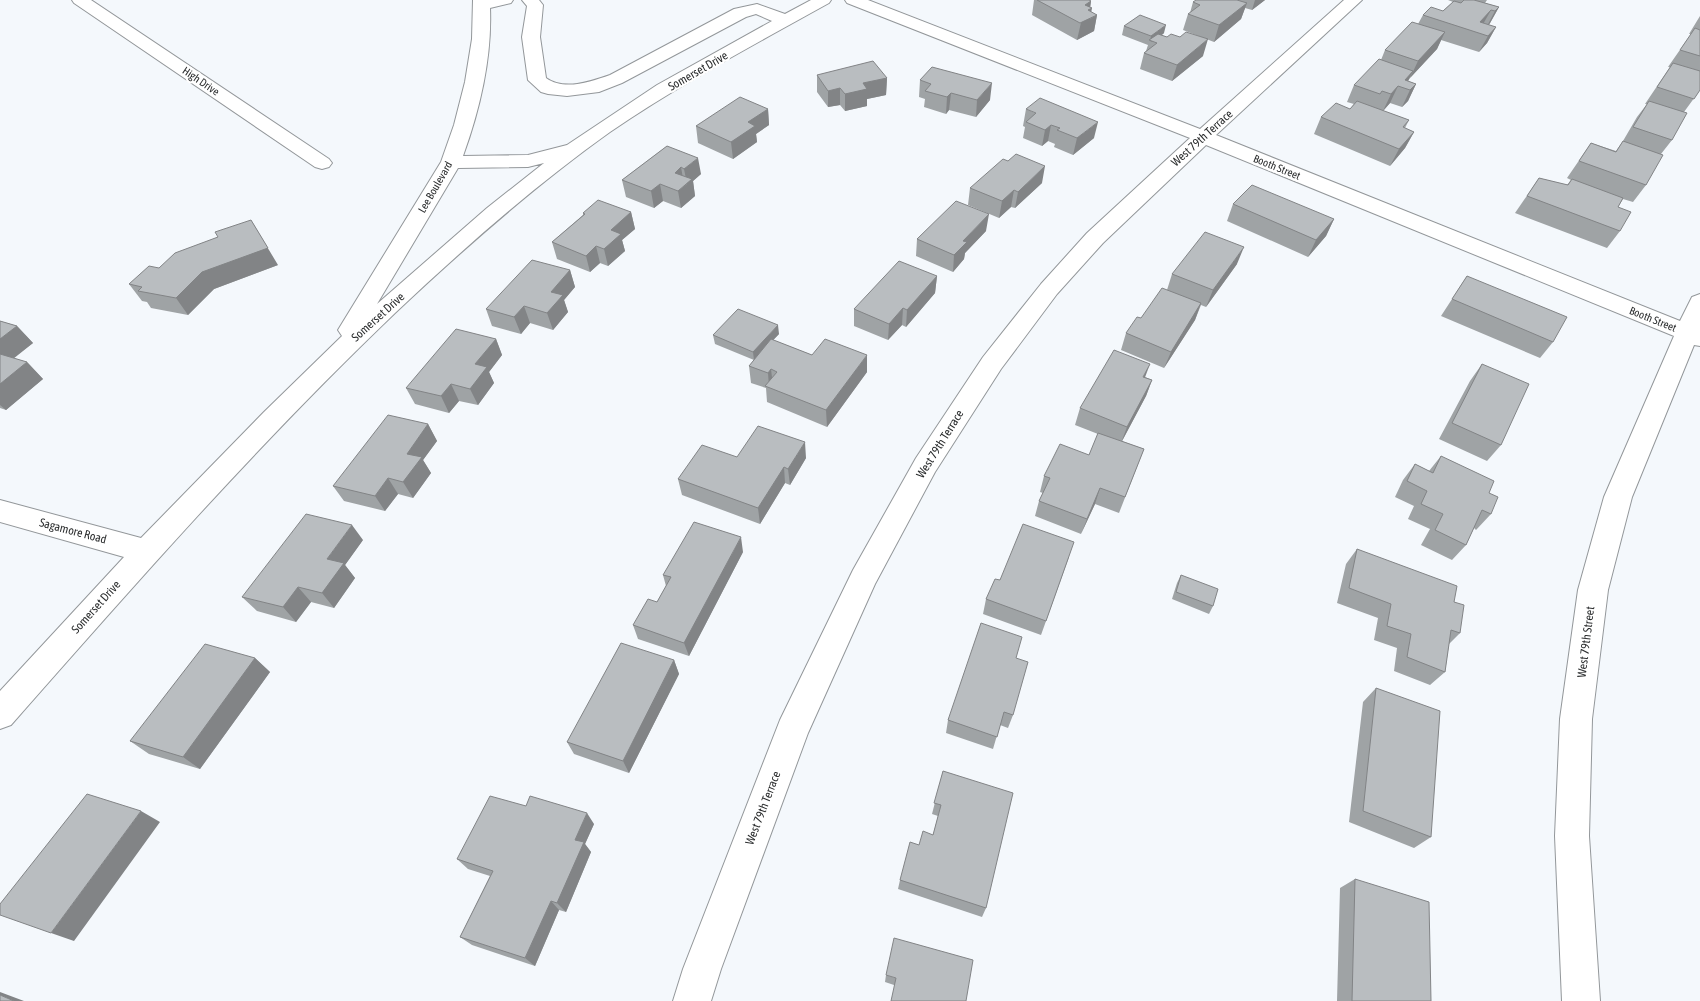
<svg xmlns="http://www.w3.org/2000/svg" width="1700" height="1001" viewBox="0 0 1700 1001" font-family="'Asap Condensed',sans-serif">
<rect width="100%" height="100%" fill="#f4f8fc"/>
<g fill="none" stroke-linecap="round" stroke-linejoin="round">
<defs>
<path id="minor" d="M72,0H91L329,159L332,163L329,167L322,169L315,167L74,3Z
M473,0H513L511,3L490,8C492,58 480,109 463,156L528,155L567,145L657,85L772,21L756,14L746,17L622,83L599,92L567,96L548,94L541,92L528,80L522,37L527,6L522,0H539L543,5L540,37L546,78C564,91 590,82 610,75L734,9L757,4L785,14L811,0H831L829,3C755,44 680,84 610,132C534,186 463,249 395,313C259,443 135,584 11,725L0,729V691L124,557L0,522V500L141,538L264,412L342,336L338,330L441,162L454,125L465,82L472,39ZM544,163L487,208L377,304L458,168L528,167Z
M845,0H868L1200,129L1344,0H1362L1216,135L1680,321L1692,297L1700,294V346L1694,345L1632,497L1608,590L1592,719L1589,836L1600,1001H1562L1555,836L1560,719L1578,590L1604,497L1674,336L1206,145L1103,243L1057,294L1001,369L935,472L875,584L808,733L721,969L711,1001H673L683,969L780,720L853,570L916,458L983,357L1041,284L1087,233L1190,138L847,3Z"/>
</defs>
<use href="#minor" stroke="#93979a" stroke-width="2"/>
<use href="#minor" fill="#fff" fill-rule="evenodd"/>
</g>
<path fill="#9fa3a5" d="M1034,0H1089L1091,1L1090,7L1091,12L1097,15L1094,31L1077,40L1032,15Z
M1196,0H1265L1252,10L1245,8L1241,19L1214,42L1183,30L1188,14L1190,13L1193,2Z
M1448,0H1487L1485,3L1499,7L1489,25L1496,27L1487,43L1479,52L1441,40L1437,49L1410,78L1408,81L1416,84L1408,101L1402,107L1390,103L1383,111L1409,120L1405,128L1414,132L1405,148L1390,166L1314,134L1321,117L1350,109L1354,104L1347,102L1354,85L1381,60L1385,50L1418,24L1423,15L1443,11L1453,2Z
M1700,16V90L1684,112L1672,140L1661,154L1646,185L1633,202L1623,199L1618,207L1620,231L1607,248L1515,213L1539,178L1567,185L1571,180L1567,178L1591,143L1616,151L1623,141L1637,117L1647,104H1645L1670,67H1668L1691,34H1689Z
M1124,26L1164,33L1162,35L1203,56L1172,81L1140,69L1144,53L1146,51L1148,45L1122,35Z
M817,75L887,78L886,95L867,99V106L845,111L840,105L828,107L817,92Z
M920,80L990,100L976,117L949,110L946,114L924,107L925,99L919,97Z
M768,109L769,125L756,134L757,142L733,159L698,143L696,126Z
M1026,109L1094,138L1073,155L1054,147L1055,144L1048,141L1042,146L1023,138L1025,127L1023,126Z
M667,146L701,174L693,181L695,196L681,208L663,201L654,208L626,197L622,180Z
M1042,183L1015,208L1011,207L999,218L968,205L970,188Z
M1233,204L1334,219L1326,236L1308,257L1227,221Z
M631,212L635,229L622,240L625,251L608,266L600,263L590,272L557,259L552,242L583,215V213Z
M986,231L965,253L964,259L953,272L916,256L917,239Z
M1237,264L1206,307L1201,305L1195,320L1164,368L1121,350L1126,333L1141,318L1167,290L1172,274Z
M278,265L214,289L188,315L151,308L147,302L142,301L129,284L159,268Z
M570,270L575,287L564,300L568,312L553,330L530,323L521,334L492,326L486,309Z
M937,276L935,293L906,327L902,325L888,340L854,326V309Z
M1467,276L1553,342L1540,358L1441,316Z
M0,321L17,326L33,343L13,358L27,362L43,379L6,410L0,408Z
M779,334L773,340L812,355L867,372L827,427L767,402L766,388L751,383L749,366L754,360L715,344L713,335Z
M496,339L502,355L489,372L494,383L478,405L459,401L449,413L415,404L406,388Z
M1482,364L1501,445L1487,461L1439,439L1470,381Z
M1145,377L1152,380L1146,396L1122,441L1144,449L1119,513L1095,504L1081,534L1035,516L1039,501L1043,493L1040,492L1044,476L1089,455L1098,434L1075,425L1080,408Z
M428,424L437,441L423,460L431,473L413,498L398,494L385,511L344,501L333,486Z
M1441,456L1489,493L1491,514L1476,530L1474,528L1466,545L1452,560L1421,545L1430,529L1408,519L1414,506L1395,497L1403,480L1415,464L1429,471Z
M737,457L806,458L790,485L785,483L760,524L682,495L678,479Z
M363,540L345,565L355,578L334,608L311,602L296,622L257,611L242,597Z
M1357,549L1454,602L1460,633L1449,644L1445,672L1430,685L1394,671L1397,648L1374,640L1378,618L1337,603L1346,564Z
M743,552L689,656L638,639L633,625L657,602L666,586L663,575Z
M1069,557L1041,635L983,614L986,599L1000,580Z
M1181,575L1213,606L1209,614L1172,599L1177,583Z
M255,658L270,672L200,769L149,754L130,741Z
M1016,658L1013,715L1008,728L1000,725L993,749L946,733L948,720Z
M674,660L679,674L629,773L574,754L567,742Z
M1376,688L1431,837L1414,848L1349,822L1363,702Z
M943,771L986,908L982,917L898,889L900,880L919,845L933,835L938,816L932,814Z
M526,806L594,824L585,844L591,852L566,912L559,910L535,966L472,945L460,937L490,876L468,869L457,859Z
M1355,879L1431,1001H1337L1340,888Z
M886,975L966,1001L894,985L885,982Z"/>
<path fill="#828486" d="M1255,0H1265L1252,10Z
M1091,1L1090,9L1092,8L1090,19L1097,15L1094,31L1077,40L1085,5Z
M1247,3L1241,19L1214,42L1219,25Z
M1499,7L1490,23L1486,28L1495,11Z
M1491,10L1482,26L1480,22Z
M1166,25L1164,33L1153,42L1150,41L1151,36Z
M1496,27L1487,43L1479,52L1488,36Z
M1445,32L1437,49L1410,78L1418,61Z
M1208,39L1203,56L1172,81L1177,65Z
M1413,71L1405,87V80Z
M887,78L886,95L867,99V106L845,111V94L863,83Z
M992,83L990,100L976,117L977,100Z
M1416,84L1408,101L1402,107L1410,90Z
M1398,86L1390,103L1383,111L1391,94Z
M840,88V105L828,107V91Z
M951,93L949,110L946,114L947,97Z
M768,109L769,125L756,134L757,142L733,159L731,142L748,122Z
M1098,122L1094,138L1073,155L1077,138Z
M1051,125L1048,141L1042,146L1045,130Z
M1414,132L1405,148L1390,166L1399,149Z
M698,158L701,174L693,181L695,196L681,208L678,191L687,184L684,169Z
M1045,166L1042,183L1015,208L1018,192Z
M681,167L684,184L675,173Z
M660,184L663,201L654,208L651,191Z
M1014,190L1011,207L999,218L1002,201Z
M631,212L635,229L622,240L625,251L608,266L604,249L611,230Z
M989,214L986,231L965,253L964,259L953,272L954,255L963,241Z
M1334,219L1326,236L1308,257L1316,240Z
M251,220L278,265L214,289L188,315L176,298Z
M596,246L600,263L590,272L586,256Z
M1244,247L1237,264L1206,307L1213,290Z
M570,270L575,287L564,300L568,312L553,330L547,313L551,292Z
M937,276L935,293L906,327L907,310Z
M1201,303L1195,320L1164,368L1171,352Z
M524,306L530,323L521,334L514,317Z
M903,308L902,325L888,340L889,324Z
M778,325L779,334L754,360L753,352Z
M17,326L33,343L3,367L0,364V339Z
M496,339L502,355L489,372L494,383L478,405L470,389L475,364Z
M867,355V372L827,427L826,410Z
M27,362L43,379L6,410L0,405V384Z
M1150,364L1144,380L1143,377Z
M771,369L773,386L769,387L768,373Z
M1152,380L1146,396L1121,443L1127,427Z
M451,384L459,401L449,413L441,396Z
M428,424L437,441L423,460L431,473L413,498L403,482L407,454Z
M805,442L806,458L790,485L788,469Z
M784,467L785,483L760,524L758,508Z
M388,478L398,494L385,511L375,496Z
M1100,488L1095,504L1081,534L1087,519Z
M352,525L363,540L345,565L355,578L334,608L322,593L327,559Z
M741,537L743,552L689,656L684,643Z
M298,587L311,602L296,622L283,607Z
M255,658L270,672L200,769L183,757Z
M674,660L679,674L629,773L623,761Z
M141,811L160,822L74,941L51,933Z
M587,813L594,824L585,844L591,852L566,912L557,903L575,840Z
M551,901L559,910L535,966L525,958Z
M0,992L24,1001H14L0,995Z"/>
<path fill="#b9bdc0" stroke="#828486" d="M1037,0H1089L1091,1L1085,5L1092,8L1088,10L1097,15L1080,23Z
M1196,0H1237L1247,3L1219,25L1188,14L1200,5L1193,2Z
M1464,0H1474L1499,7L1495,11L1491,10L1480,22L1496,27L1488,36L1423,15L1431,7L1443,11L1454,1L1461,3Z
M1140,15L1166,25L1151,36L1124,26Z
M1412,22L1445,32L1418,61L1385,50Z
M1695,28L1700,30V56L1680,50Z
M1186,32L1208,39L1177,65L1144,53L1157,43L1149,40L1158,34L1167,37L1171,34L1180,37Z
M1379,59L1413,71L1405,80L1416,84L1410,90L1398,86L1391,94L1382,91L1380,94L1354,85Z
M873,61L887,78L863,83L867,89L845,94L840,88L828,91L817,75Z
M1673,63L1700,71V90L1694,99L1657,87Z
M932,67L992,83L977,100L951,93L947,97L925,91L931,84L920,80Z
M740,97L768,109L748,122L755,126L731,142L696,126Z
M1040,98L1098,122L1077,138L1057,130L1060,128L1051,125L1045,130L1026,122L1036,113L1026,109Z
M1357,101L1409,120L1403,127L1414,132L1399,149L1321,117L1336,103L1350,109Z
M1649,101L1687,113L1672,140L1633,127Z
M1623,141L1663,155L1646,185L1579,161L1591,143L1616,152Z
M667,146L698,158L684,169L681,167L675,173L692,179L678,191L660,184L651,191L622,180Z
M1016,154L1045,166L1018,192L1014,190L1002,201L970,188L1003,159L1008,161Z
M1539,178L1568,185L1572,179L1623,198L1618,207L1631,212L1620,231L1527,196Z
M1252,185L1334,219L1316,240L1233,204Z
M598,200L631,212L611,230L621,234L604,249L596,246L586,256L552,242L585,214L583,213Z
M956,201L989,214L963,241L967,242L954,255L917,239Z
M251,220L268,248L202,272L176,298L138,291L142,287L129,284L149,266L159,268L175,253L218,237L215,232Z
M1205,232L1244,247L1213,290L1172,274Z
M532,260L570,270L551,292L563,295L547,313L524,306L514,317L486,309Z
M899,261L937,276L907,310L903,308L889,324L854,309Z
M1467,276L1567,317L1553,342L1452,299Z
M1162,288L1201,303L1171,352L1126,333L1137,317L1141,318Z
M738,309L778,325L753,352L713,335Z
M0,321L17,326L0,339Z
M456,329L496,339L475,364L487,367L470,389L451,384L441,396L406,388Z
M771,339L812,355L825,339L867,355L826,410L765,386L777,372L771,369L768,373L749,366Z
M1114,350L1150,364L1143,377L1152,380L1127,427L1080,408Z
M0,354L27,362L0,384Z
M1482,364L1529,384L1501,445L1452,423Z
M388,415L428,424L407,454L422,457L403,482L388,478L375,496L333,486Z
M758,426L805,442L788,469L784,467L758,508L678,479L702,445L737,457Z
M1098,433L1144,449L1125,497L1100,488L1087,519L1039,501L1050,478L1044,476L1060,444L1089,455Z
M1441,456L1494,481L1489,493L1498,497L1491,514L1482,510L1466,545L1435,530L1443,514L1421,504L1427,491L1407,481L1415,464L1433,473Z
M306,514L352,525L327,559L344,563L322,593L298,587L283,607L242,597Z
M694,522L741,537L684,643L633,625L648,599L657,602L671,577L663,575Z
M1023,524L1074,542L1046,621L986,599L995,579L1000,580Z
M1357,549L1457,586L1454,602L1464,605L1460,633L1451,630L1445,672L1407,657L1411,634L1387,626L1391,604L1349,588Z
M1181,575L1218,589L1213,606L1176,592Z
M981,623L1022,637L1016,658L1028,662L1013,715L1004,712L997,737L948,720Z
M621,643L674,660L623,761L567,742Z
M205,644L255,658L183,757L130,741Z
M1376,688L1440,711L1431,837L1363,811Z
M943,771L1013,793L986,908L900,880L910,842L919,845L923,831L933,835L941,805L934,803Z
M87,794L141,811L51,933L0,915V904Z
M490,796L526,806L530,796L587,813L575,840L584,842L557,903L551,901L525,958L460,937L493,871L457,859Z
M1355,879L1429,902L1431,1001H1352Z
M894,938L973,960L966,1001H891L896,978L886,975Z
M0,995L14,1001H0Z"/>
<g text-anchor="middle" stroke-width="4.5" stroke-linejoin="round" paint-order="stroke">
<g font-size="11" fill="#2b2d2e" stroke="#fff">
<text transform="translate(201 81) rotate(34)" y="4">High Drive</text>
<text transform="translate(1277 167) rotate(22)" y="4">Booth Street</text>
<text transform="translate(435 187) rotate(-60)" y="4">Lee Boulevard</text>
<text transform="translate(1653 319) rotate(22)" y="4">Booth Street</text>
</g>
<g font-size="12" fill="#2b2d2e" stroke="#fff">
<text transform="translate(698 71) rotate(-30)" y="4">Somerset Drive</text>
<text transform="translate(1202 138) rotate(-42)" y="4">West 79th Terrace</text>
<text transform="translate(378 317) rotate(-42)" y="4">Somerset Drive</text>
<text transform="translate(940 444) rotate(-58)" y="4">West 79th Terrace</text>
<text transform="translate(73 531) rotate(15)" y="4">Sagamore Road</text>
<text transform="translate(96 607) rotate(-48)" y="4">Somerset Drive</text>
<text transform="translate(1586 642) rotate(-83)" y="4">West 79th Street</text>
<text transform="translate(763 808) rotate(-69)" y="4">West 79th Terrace</text>
</g>
</g>
</svg>
